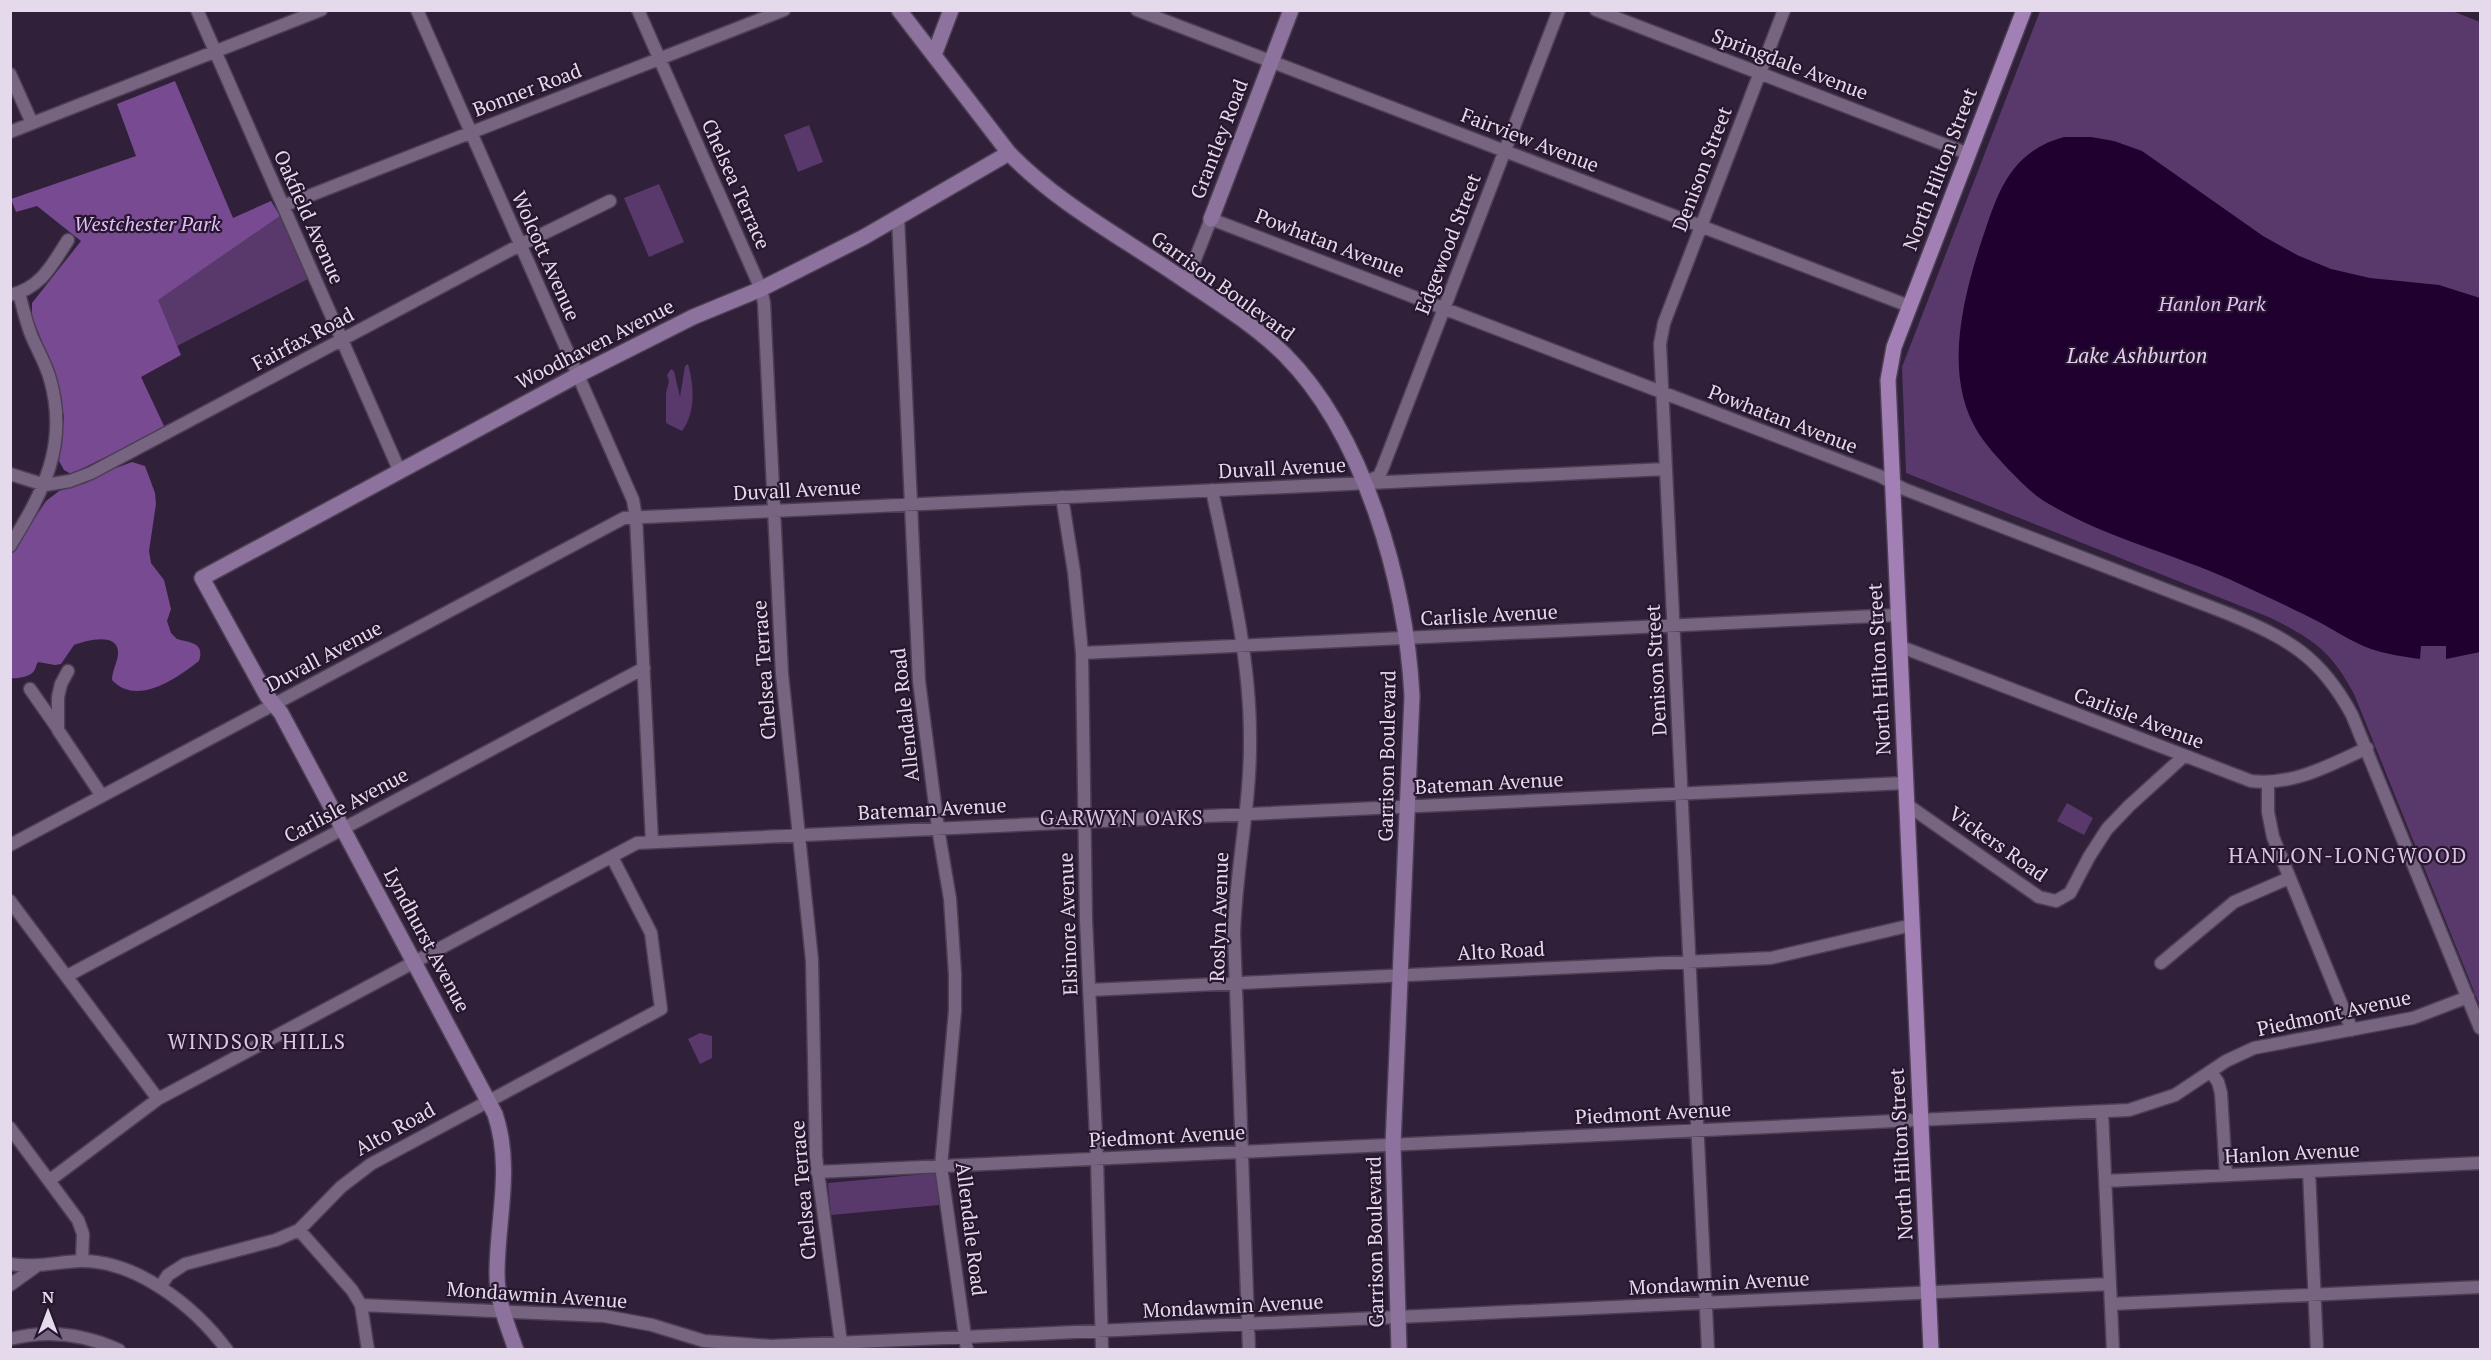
<svg xmlns="http://www.w3.org/2000/svg" width="2491" height="1360" viewBox="0 0 2491 1360" font-family="'PT Serif',serif">
<rect width="100%" height="100%" fill="#302039"/>
<path fill="#59386b" d="M2450,10L2480,22V1006L2354,694C2331,651 2314,640 2271,618L1906,473L1902,367L2040,11Z
M809,125L823,162L798,172L784,135Z
M659,184L684,242L649,257L624,198Z
M280,216L308,279L177,346L157,300Z
M688,364C694,384 696,413 682,431L666,423V393L669,381L667,375L671,369L674,371L680,397L685,366Z
M2067,803L2093,818L2084,835L2057,821Z
M700,1033L712,1036V1058L700,1064L688,1039Z
M936,1173L939,1205L831,1215L828,1183Z"/>
<path fill="#784a91" d="M175,81L233,218L271,201L280,216L158,300L181,355L141,377L165,428L71,474L64,470L59,461L64,417L56,376L32,317V303L81,241L37,206L16,212L11,199L136,156L117,104Z
M132,462L145,466L155,493L156,504L149,551L151,563L164,580L171,609L167,621L171,633L177,639C190,643 205,642 199,661C177,678 137,707 112,680C112,670 119,660 118,651C116,632 85,641 74,645L61,664L55,665L38,662C36,665 36,668 34,671C30,677 16,679 11,678L10,555L46,501L59,491L86,483L108,471Z"/>
<path fill="#1f002f" d="M2064,137H2091L2114,141L2142,151L2263,236L2297,255L2331,269L2370,278L2439,285L2480,298V652L2446,659V646H2421L2420,659C2405,657 2386,654 2371,649C2354,643 2336,631 2319,622C2290,607 2259,593 2229,579C2170,553 2105,537 2049,504C2034,496 2020,481 2008,469C1998,458 1987,446 1979,434C1944,380 1961,306 1979,249C1996,199 2006,153 2064,137Z"/>
<g fill="none" stroke-linecap="round" stroke-linejoin="round">
<defs>
<path id="street" d="M197,10L400,472
M417,10L633,500L636,517L652,842
M638,10L761,289L764,303L782,674L812,960L816,1157L842,1350
M1137,10L1909,306
M1596,10L1969,154
M10,74L32,123
M10,132L321,10
M283,206L784,10
M898,217L919,681L938,828L950,899L955,974V1011L941,1166L967,1350
M1186,282L1211,219L1880,476L1904,489L2229,614C2289,639 2321,657 2352,715L2480,1028
M10,295C41,288 52,265 68,240
M10,474L45,485L70,481L91,473L520,245L610,201
M1368,481L1379,476L1383,467L1559,10
M1212,490C1229,572 1250,654 1250,737C1251,803 1236,867 1234,933L1249,1350
M1062,497L1074,572L1082,653L1086,920L1097,1159L1102,1350
M10,546C43,492 69,445 50,379C46,364 38,351 32,337C26,323 23,308 19,293
M1899,646L2251,781C2293,786 2330,765 2367,748
M1082,653L1898,615
M68,671L61,684L58,697V730L102,796
M30,689L58,729
M2268,783V812L2273,837L2352,1030
M1906,804L2039,897L2056,901L2070,893L2089,857L2107,829L2129,806L2184,756
M10,845L624,518L1666,469
M10,901L158,1099
M2161,963L2234,902L2289,878
M67,976L644,668
M1089,990L1771,958L1912,925
M2211,1072L2218,1082L2221,1093L2226,1175
M2102,1112L2113,1350
M10,1128L78,1220L83,1234L82,1261
M2309,1171L2317,1350
M817,1172L2129,1110L2175,1095L2226,1061L2254,1048L2413,1018L2468,997
M50,1180L158,1099L637,843L1905,783
M2106,1181L2480,1163
M299,1230L352,1290L361,1305L368,1350
M10,1264C34,1268 57,1262 80,1261C137,1260 195,1307 227,1350
M10,1285L38,1265
M160,1287L168,1275L185,1264L276,1240L299,1230L341,1187L371,1164L661,1009L651,933L612,857
M2111,1304L2480,1287
M361,1305L604,1316L652,1325L704,1341L771,1346L2110,1284
M10,1339C49,1329 84,1334 119,1350
M1708,1350L1660,344L1664,323L1784,10"/>
<path id="secondary" d="M899,10L1009,153C1056,202 1119,236 1174,273C1211,298 1252,323 1284,354C1365,435 1406,584 1412,696L1393,1145L1399,1350
M934,55L951,10
M1211,219L1291,10
M516,1350C507,1324 497,1301 497,1274C497,1220 513,1167 495,1114L281,713L267,696L202,578L578,375L693,317L761,289L864,237L1009,153"/>
<path id="primary" d="M1931,1350L1888,380L1894,347L2024,10"/>
</defs>
<use href="#street" stroke="#4c3f54" stroke-width="15"/>
<use href="#secondary" stroke="#4c3f54" stroke-width="18"/>
<use href="#primary" stroke="#4c3f54" stroke-width="18"/>
<use href="#street" stroke="#766481" stroke-width="12"/>
<use href="#secondary" stroke="#8c729c" stroke-width="15"/>
<use href="#primary" stroke="#a280b6" stroke-width="15"/>
</g>
<g text-anchor="middle" stroke-width="4.5" stroke-linejoin="round" paint-order="stroke">
<g font-size="20" fill="#e4daeb" stroke="#26162e">
<text transform="translate(1790 64) rotate(21)" y="7">Springdale Avenue</text>
<text transform="translate(527 90) rotate(-21)" y="7">Bonner Road</text>
<text transform="translate(1219 139) rotate(-69)" y="7">Grantley Road</text>
<text transform="translate(1530 140) rotate(21)" y="7">Fairview Avenue</text>
<text transform="translate(1702 169) rotate(-69)" y="7">Denison Street</text>
<text transform="translate(1940 169) rotate(-69)" y="7">North Hilton Street</text>
<text transform="translate(736 184) rotate(66)" y="7">Chelsea Terrace</text>
<text transform="translate(309 217) rotate(66)" y="7">Oakfield Avenue</text>
<text transform="translate(1330 243) rotate(21)" y="7">Powhatan Avenue</text>
<text transform="translate(1448 244) rotate(-69)" y="7">Edgewood Street</text>
<text transform="translate(546 256) rotate(66)" y="7">Wolcott Avenue</text>
<text transform="translate(1223 286) rotate(36)" y="7">Garrison Boulevard</text>
<text transform="translate(303 339) rotate(-28)" y="7">Fairfax Road</text>
<text transform="translate(595 344) rotate(-27)" y="7">Woodhaven Avenue</text>
<text transform="translate(1783 419) rotate(21)" y="7">Powhatan Avenue</text>
<text transform="translate(1282 468) rotate(-3)" y="7">Duvall Avenue</text>
<text transform="translate(797 490) rotate(-3)" y="7">Duvall Avenue</text>
<text transform="translate(1489 615) rotate(-3)" y="7">Carlisle Avenue</text>
<text transform="translate(324 656) rotate(-28)" y="7">Duvall Avenue</text>
<text transform="translate(1879 669) rotate(-93)" y="7">North Hilton Street</text>
<text transform="translate(764 670) rotate(-94)" y="7">Chelsea Terrace</text>
<text transform="translate(1656 670) rotate(-93)" y="7">Denison Street</text>
<text transform="translate(905 715) rotate(-96)" y="7">Allendale Road</text>
<text transform="translate(2139 718) rotate(21)" y="7">Carlisle Avenue</text>
<text transform="translate(1387 756) rotate(-89)" y="7">Garrison Boulevard</text>
<text transform="translate(1489 783) rotate(-3)" y="7">Bateman Avenue</text>
<text transform="translate(346 805) rotate(-28)" y="7">Carlisle Avenue</text>
<text transform="translate(932 809) rotate(-3)" y="7">Bateman Avenue</text>
<text transform="translate(1998 844) rotate(35)" y="7">Vickers Road</text>
<text transform="translate(1219 917) rotate(-88)" y="7">Roslyn Avenue</text>
<text transform="translate(1068 924) rotate(-92)" y="7">Elsinore Avenue</text>
<text transform="translate(427 940) rotate(62)" y="7">Lyndhurst Avenue</text>
<text transform="translate(1501 951) rotate(-3)" y="7">Alto Road</text>
<text transform="translate(2334 1013) rotate(-12)" y="7">Piedmont Avenue</text>
<text transform="translate(1653 1113) rotate(-3)" y="7">Piedmont Avenue</text>
<text transform="translate(395 1129) rotate(-29)" y="7">Alto Road</text>
<text transform="translate(1167 1136) rotate(-3)" y="7">Piedmont Avenue</text>
<text transform="translate(2292 1153) rotate(-3)" y="7">Hanlon Avenue</text>
<text transform="translate(1901 1154) rotate(-93)" y="7">North Hilton Street</text>
<text transform="translate(803 1190) rotate(-95)" y="7">Chelsea Terrace</text>
<text transform="translate(971 1229) rotate(83)" y="7">Allendale Road</text>
<text transform="translate(1375 1242) rotate(-91)" y="7">Garrison Boulevard</text>
<text transform="translate(1719 1283) rotate(-3)" y="7">Mondawmin Avenue</text>
<text transform="translate(537 1295) rotate(4)" y="7">Mondawmin Avenue</text>
<text transform="translate(1233 1306) rotate(-3)" y="7">Mondawmin Avenue</text>
</g>
<g font-size="20" font-style="italic" fill="#e2bdf8" stroke="#26162e">
<text x="147" y="231">Westchester Park</text>
<text x="2212" y="311">Hanlon Park</text>
</g>
<g font-size="21" font-style="italic" fill="#e6cdf5" stroke="#26162e">
<text x="2137" y="363">Lake Ashburton</text>
</g>
<g font-size="21" letter-spacing="1.5" fill="#d9c4e5" stroke="#26162e">
<text x="1122" y="825">GARWYN OAKS</text>
<text x="2348" y="863">HANLON-LONGWOOD</text>
<text x="257" y="1049">WINDSOR HILLS</text>
</g>
</g>
<rect width="2491" height="1360" fill="none" stroke="#e4daeb" stroke-width="24"/>
<g transform="translate(48 1312)" stroke="#26162e" stroke-width="4.5" paint-order="stroke">
<path d="M0-4.5L10 22L0 15L-10 22Z" fill="#e4daeb"/>
<text y="-9" font-size="16" font-weight="bold" text-anchor="middle" fill="#e4daeb">N</text>
</g>
</svg>
